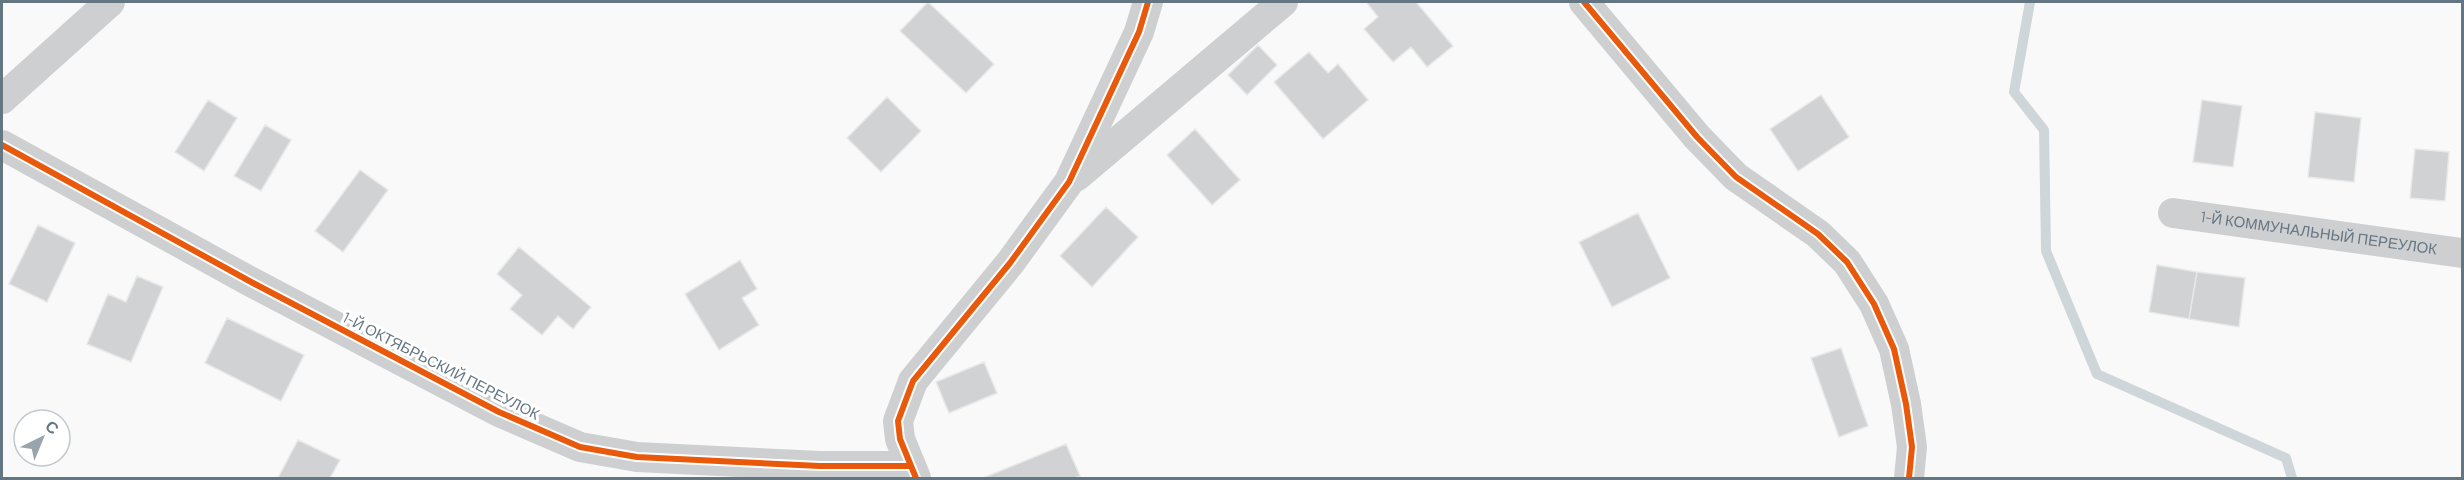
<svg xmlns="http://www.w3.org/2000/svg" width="2464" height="480" viewBox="0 0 2464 480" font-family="Barlow,sans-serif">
<rect width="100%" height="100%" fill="#f9f9f9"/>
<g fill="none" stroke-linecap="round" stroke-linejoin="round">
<path stroke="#ced6d9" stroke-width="10" d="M2030,2L2014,92L2044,130L2046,251L2097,374L2286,458L2292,478"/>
</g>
<path fill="#d0d2d3" stroke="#e8e8e8" stroke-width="1.5" d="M928,2L994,64L966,93L900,31Z
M1368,2H1416L1453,46L1427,67L1411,47L1393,62L1364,29L1378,17L1367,3Z
M1258,45L1277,65L1247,95L1228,75Z
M1309,52L1328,73L1338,64L1368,100L1323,139L1274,82Z
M1821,95L1849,137L1798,171L1770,129Z
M887,97L921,131L881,172L847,138Z
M208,100L237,118L204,171L175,152Z
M2202,100L2242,106L2233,167L2193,162Z
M2315,112L2361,118L2354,182L2308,177Z
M265,125L291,140L261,191L234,176Z
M1195,129L1240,180L1212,205L1167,155Z
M2415,149L2449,152L2445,201L2410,198Z
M360,170L388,190L343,252L315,231Z
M1106,207L1138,237L1092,287L1060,256Z
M1638,213L1670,278L1612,307L1579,242Z
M38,225L75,243L47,302L9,284Z
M519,247L591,307L573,329L558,316L542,335L510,309L522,295L497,274Z
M740,260L757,289L742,298L759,325L719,350L685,294Z
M2157,265L2197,272L2189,319L2149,312Z
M2197,272L2245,278L2239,327L2189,319Z
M137,276L163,287L131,362L87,344L108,294L126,302Z
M227,318L304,355L281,401L205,363Z
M1841,348L1868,426L1839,437L1811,358Z
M984,362L997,393L949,413L936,382Z
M298,440L340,460L330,478H278Z
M1066,444L1080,476L1075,478H983Z"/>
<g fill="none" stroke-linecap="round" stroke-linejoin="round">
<g stroke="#cecfd0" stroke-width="30">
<path d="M1584,2L1697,137L1736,177L1818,234L1847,262L1874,304L1894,349L1906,404L1912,447L1909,478"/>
<path d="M2,99L110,2"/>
<path d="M2,145L253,283L499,412L580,447L637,457L820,466H911"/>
<path d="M1077,176L1283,2"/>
<path id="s1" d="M2173,213L2462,253"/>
<path d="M916,478L900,439L898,421L913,381L1010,263L1069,182L1139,32L1148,2"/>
</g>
<defs>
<path id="cycleway" d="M1584,2L1697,137L1736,177L1818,234L1847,262L1874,304L1894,349L1906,404L1912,447L1909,478
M2,145L253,283L499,412L580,447L637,457L820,466H911
M916,478L900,439L898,421L913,381L1010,263L1069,182L1139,32L1148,2"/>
</defs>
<use href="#cycleway" stroke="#fff" stroke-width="10"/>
<use href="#cycleway" stroke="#e8590c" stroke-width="6"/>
</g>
<g text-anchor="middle" stroke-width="6" stroke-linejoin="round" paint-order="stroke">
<g font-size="15" fill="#657683" stroke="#fff">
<text dy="5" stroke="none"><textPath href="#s1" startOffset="147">1-Й КОММУНАЛЬНЫЙ ПЕРЕУЛОК</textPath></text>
<text transform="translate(441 366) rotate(27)" y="5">1-Й ОКТЯБРЬСКИЙ ПЕРЕУЛОК</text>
</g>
</g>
<rect width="2464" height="480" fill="none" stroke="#657683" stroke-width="6"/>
<g transform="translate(42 438) rotate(43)"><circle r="28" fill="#ffffff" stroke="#c1c8cd" stroke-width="1.5"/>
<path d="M0-4.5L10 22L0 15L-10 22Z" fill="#99a4ac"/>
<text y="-9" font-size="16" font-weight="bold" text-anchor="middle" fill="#657683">С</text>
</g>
</svg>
